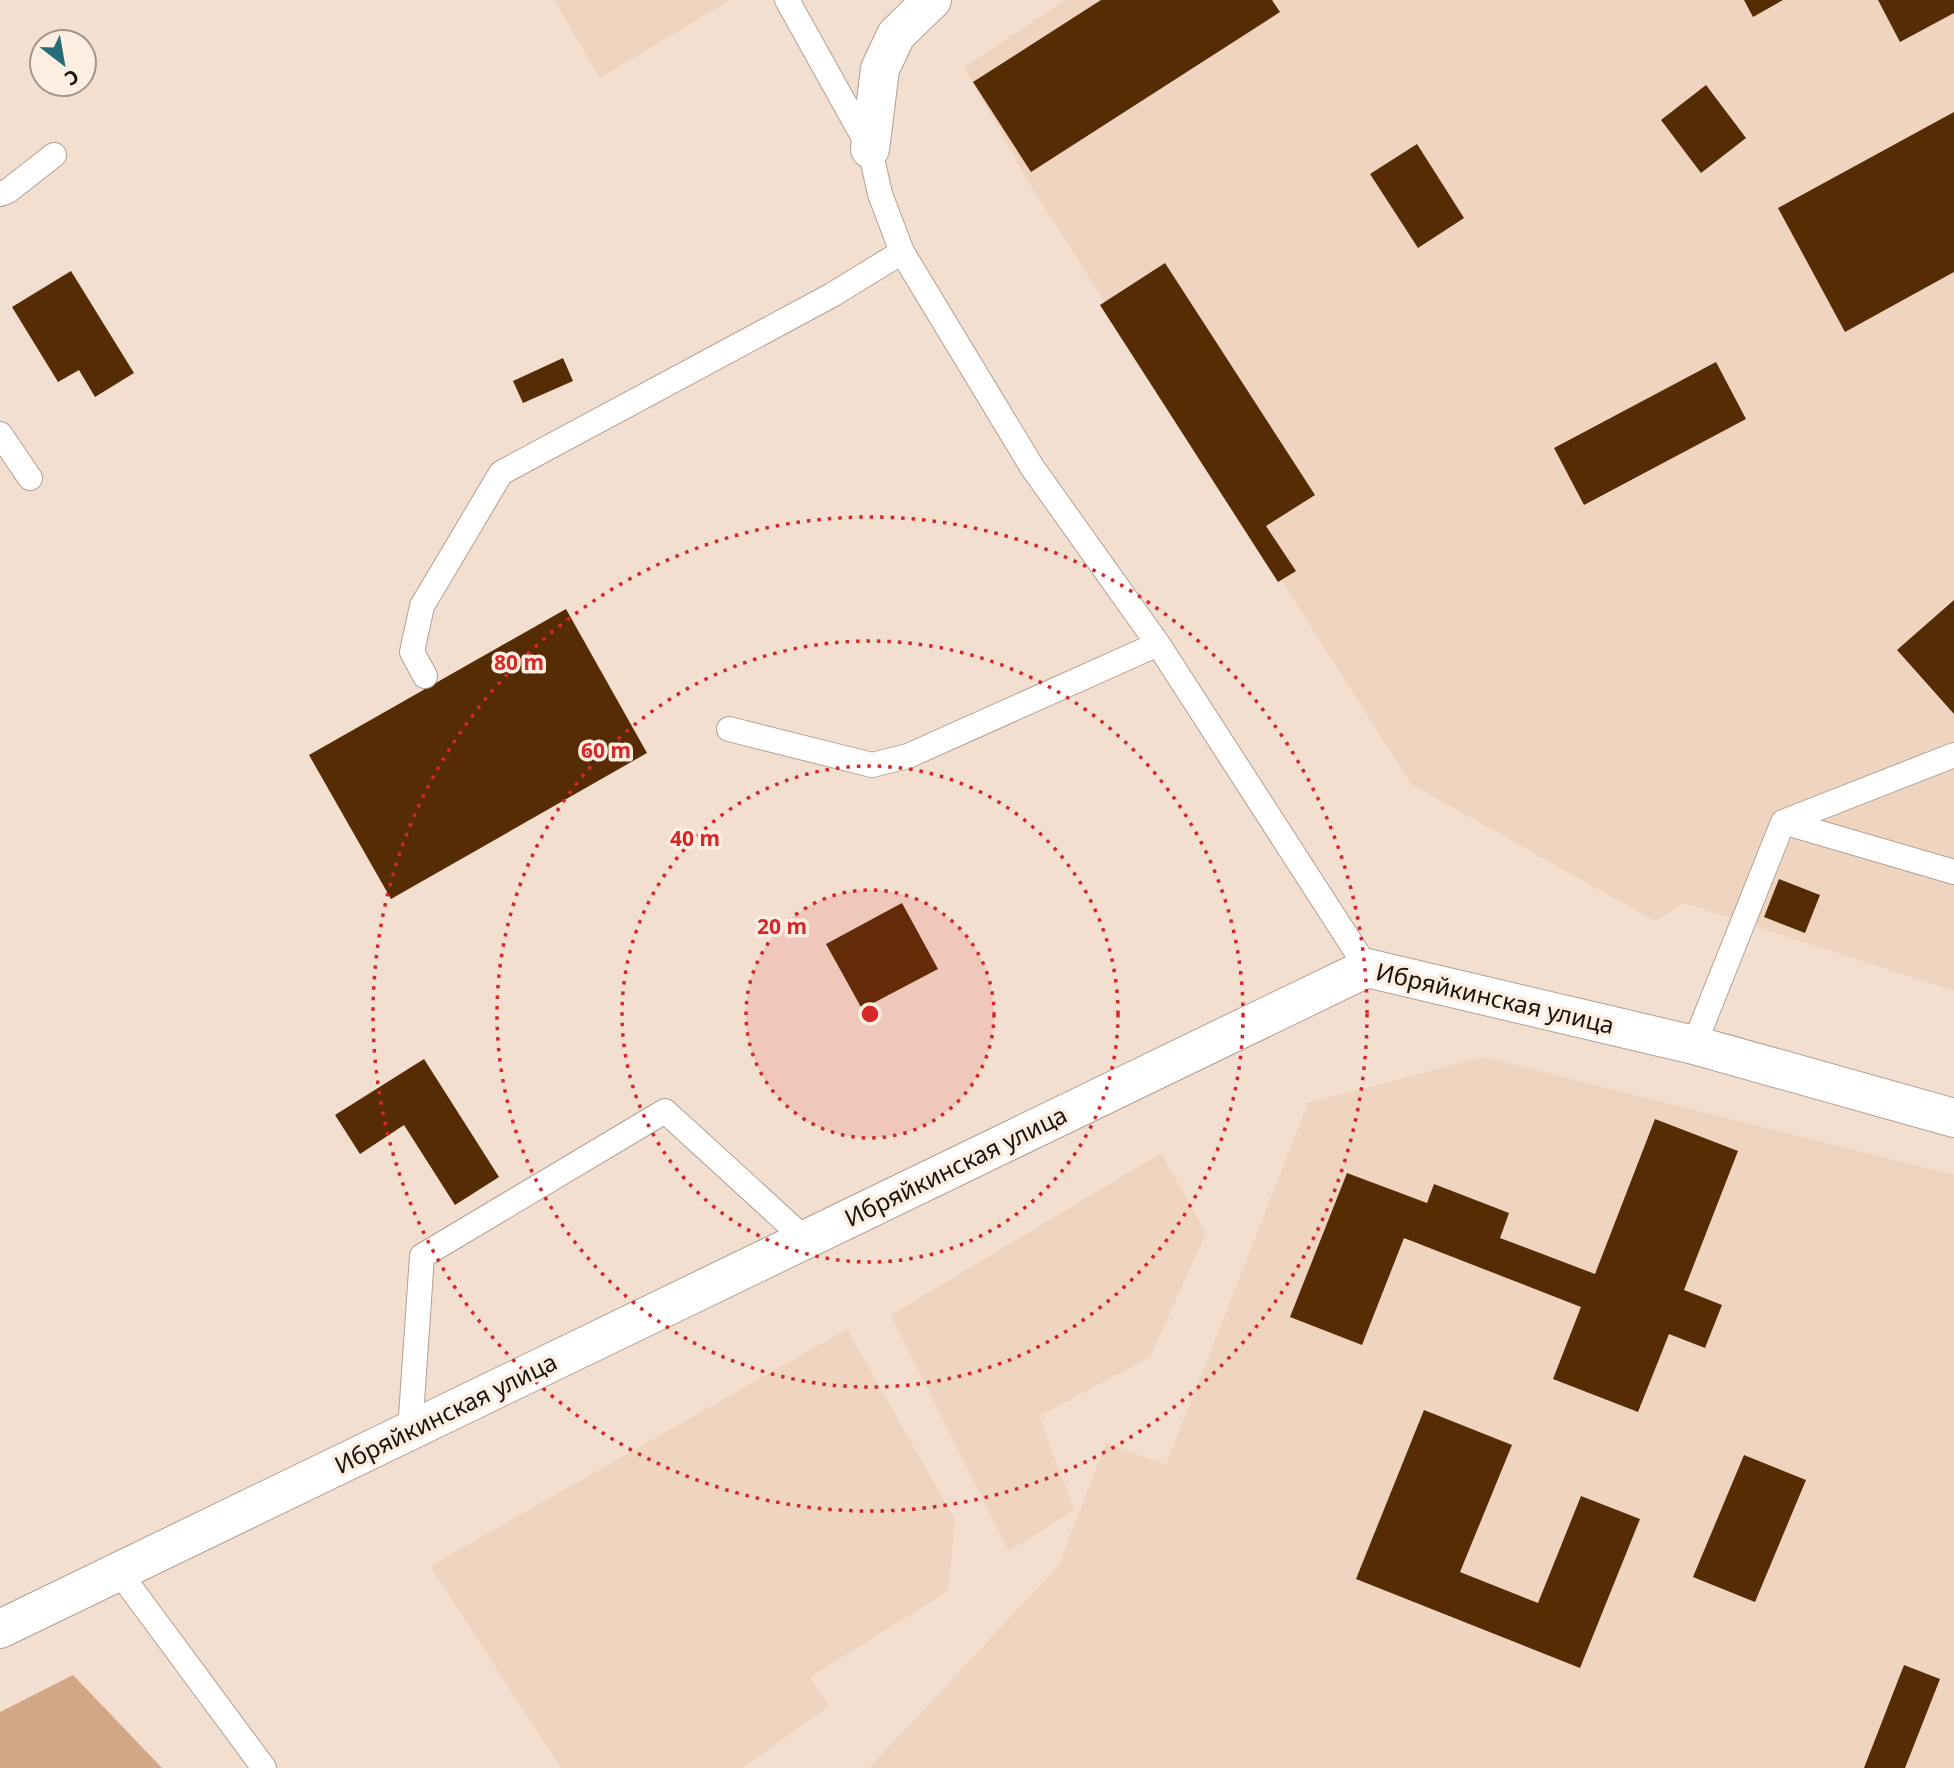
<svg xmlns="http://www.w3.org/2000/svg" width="1954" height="1768" viewBox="0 0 1954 1768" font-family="'Noto Sans',sans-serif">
<rect width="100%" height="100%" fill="#f3dfd0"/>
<path fill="#efd4c0" d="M554,0H730L600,78Z
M1065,0H1954V991L1684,903L1655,921L1411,784L1029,183L964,67Z
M1483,1057L1954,1175V1768H869L1059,1565L1106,1443L1166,1465L1308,1103Z
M1161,1153L1206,1233L1150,1357L1039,1416L1074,1510L1009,1551L891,1315Z
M847,1329L955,1520L948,1591L810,1677L829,1706L743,1768H561L430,1566Z"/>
<path fill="#d2a786" d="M73,1675L162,1768H0V1712Z"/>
<path fill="#552c04" d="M1101,0H1272L1280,12L1031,172L973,82Z
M1744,0H1783L1753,17Z
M1878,0H1954V13L1900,42Z
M1706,85L1746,138L1701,173L1661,120Z
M1954,112V272L1845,332L1778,208Z
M1417,144L1464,218L1418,248L1370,174Z
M1165,263L1315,495L1266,526L1296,571L1278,582L1100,305Z
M71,271L134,373L95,397L79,370L58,382L12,307Z
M563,358L573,381L523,403L513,381Z
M1716,362L1746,419L1584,505L1554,448Z
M1954,600V714L1897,650Z
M566,609L647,753L391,899L309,755Z
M1779,879L1820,895L1805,933L1764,917Z
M902,903L938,969L862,1009L826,944Z
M424,1059L499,1177L455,1205L404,1125L360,1154L335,1115Z
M1655,1119L1738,1151L1684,1290L1722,1305L1705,1348L1669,1334L1638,1412L1553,1379L1581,1307L1404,1238L1362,1345L1290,1317L1347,1173L1427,1203L1434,1184L1509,1213L1500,1238L1595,1274Z
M1424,1410L1512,1445L1460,1572L1538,1603L1581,1496L1640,1519L1580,1668L1356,1579Z
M1744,1455L1806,1480L1755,1602L1693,1577Z
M1904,1665L1940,1679L1905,1768H1864Z"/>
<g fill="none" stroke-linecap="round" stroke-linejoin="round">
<defs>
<path id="lane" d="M787,0L870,149L880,194L902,252L1032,467L1158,644L1367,968
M0,194L8,191L54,155
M0,434L30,478
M425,676L412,652L422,606L501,473L832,295L902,252
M729,729L872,765L908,756L1158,644
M1783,822L1954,755
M1694,1045L1783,822L1954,872
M410,1431L422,1256L665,1111L806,1240
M119,1572L264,1768"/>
<path id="street" d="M870,149L880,69L896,35L932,0"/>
<path id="secondary" d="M0,1629L1367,968L1694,1045L1954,1118"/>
</defs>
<use href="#lane" stroke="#b3a091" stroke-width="26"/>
<use href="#street" stroke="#b3a091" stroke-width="40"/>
<use href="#secondary" stroke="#b3a091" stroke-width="40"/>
<use href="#lane" stroke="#fff" stroke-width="24"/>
<use href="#street" stroke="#fff" stroke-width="38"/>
<use href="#secondary" stroke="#fff" stroke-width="38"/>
</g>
<circle cx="870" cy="1014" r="124" fill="#d62828" fill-opacity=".12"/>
<g fill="none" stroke="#d62828" stroke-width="3.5" stroke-dasharray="3.5 7">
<circle cx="870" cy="1014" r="124"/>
<circle cx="870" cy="1014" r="248"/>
<circle cx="870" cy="1014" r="373"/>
<circle cx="870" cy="1014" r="497"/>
</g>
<g text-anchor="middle" stroke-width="7" stroke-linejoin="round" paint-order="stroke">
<g font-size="24" fill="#1a140e" stroke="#feede1">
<text transform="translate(1495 999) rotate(13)" y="8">Ибряйкинская улица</text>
<text transform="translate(956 1167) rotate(-26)" y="8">Ибряйкинская улица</text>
<text transform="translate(446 1414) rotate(-26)" y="8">Ибряйкинская улица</text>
</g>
</g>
<circle cx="870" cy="1014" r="10" fill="#d62828" stroke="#feede1" stroke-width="3.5"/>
<g font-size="21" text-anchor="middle" font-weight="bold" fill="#d62828" stroke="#feede1" stroke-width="7" stroke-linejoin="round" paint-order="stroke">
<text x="519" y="670">80 m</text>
<text x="606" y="758">60 m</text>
<text x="695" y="846">40 m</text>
<text x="782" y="934">20 m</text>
</g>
<g transform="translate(63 63) rotate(149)"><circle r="33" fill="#feede1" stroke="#a3968d" stroke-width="2"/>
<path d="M0-5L12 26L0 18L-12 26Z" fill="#246c78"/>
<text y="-10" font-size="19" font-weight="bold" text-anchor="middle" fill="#1a140e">С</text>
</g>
</svg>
